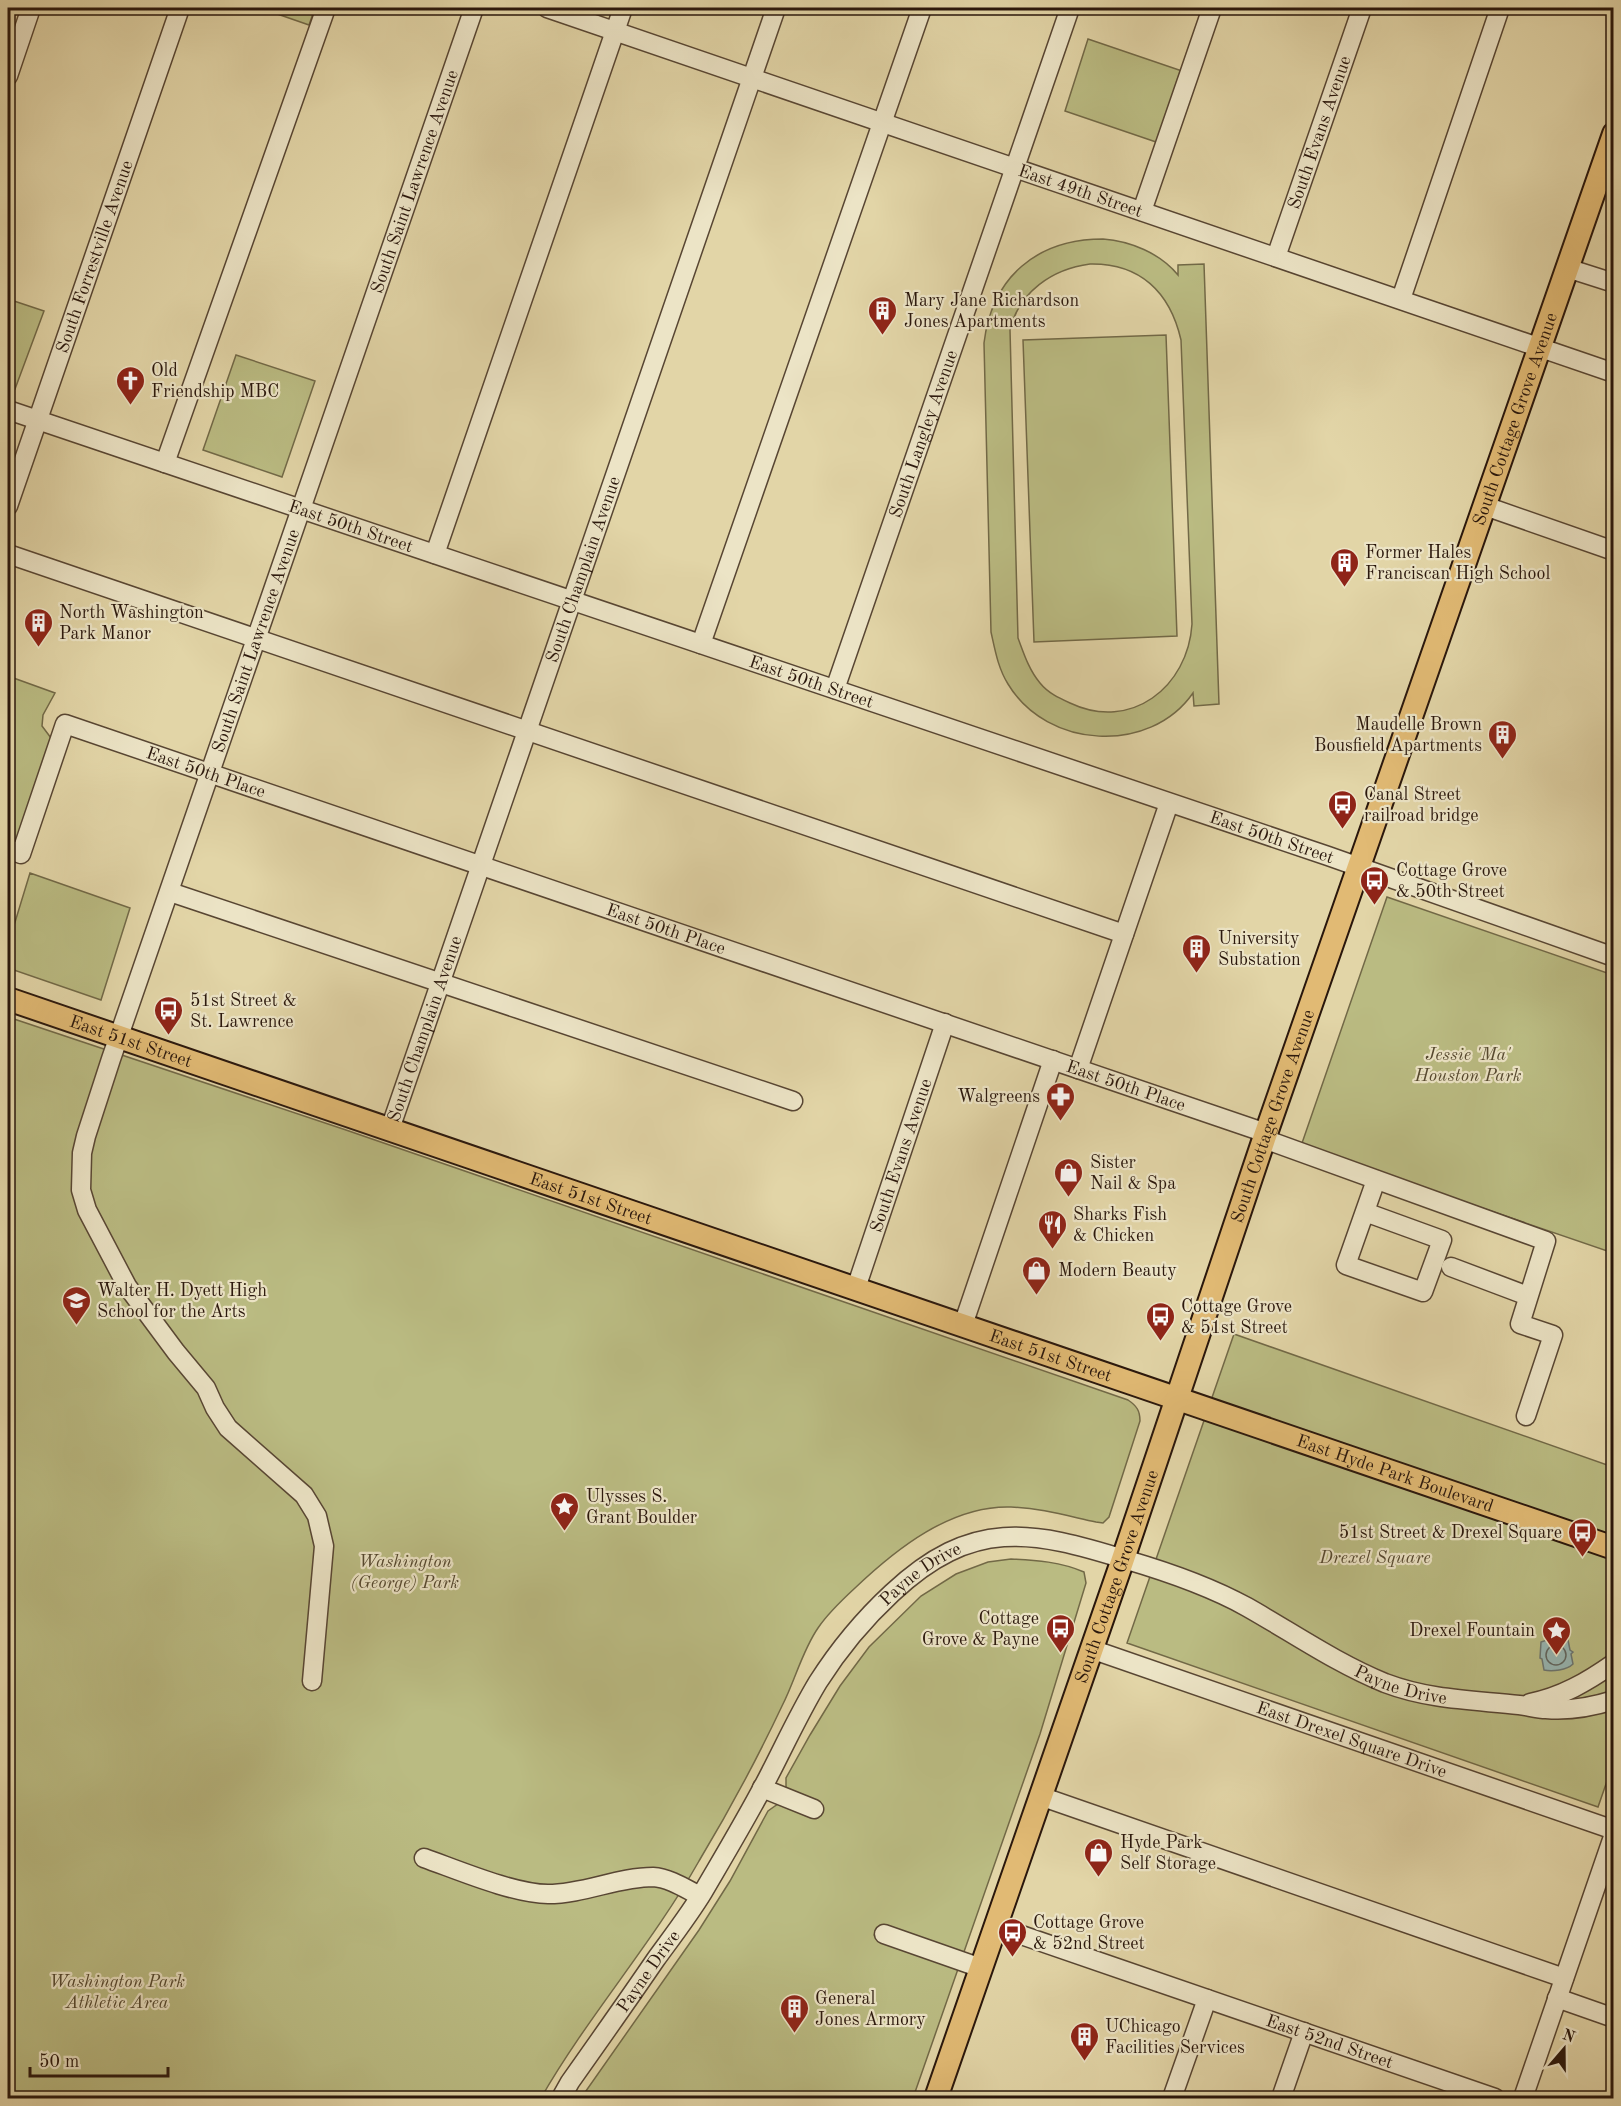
<svg xmlns="http://www.w3.org/2000/svg" width="1621" height="2106" viewBox="0 0 1621 2106" font-family="'Old Standard TT',serif">
<rect width="100%" height="100%" fill="#e2d5a7"/>
<filter id="stains"><feTurbulence type="fractalNoise" baseFrequency=".00333" numOctaves="4"/><feColorMatrix values="0 0 0 0 .2 0 0 0 0 .09 0 0 0 0 .02 0 0 0 .5 -.17"/></filter>
<radialGradient id="worn" r=".72"><stop offset=".6" stop-color="#630" stop-opacity="0"/><stop offset="1" stop-color="#630" stop-opacity=".3"/></radialGradient>
<path fill="#babb82" stroke="#726947" stroke-width="1.5" fill-rule="evenodd" d="M260,8H315L309,25Z
M1088,39L1182,71L1159,143L1065,111Z
M1103,239C1130,241 1160,253 1178,275V265L1204,264L1219,704L1194,706L1193,693C1150,755 1047,749 1008,684C998,668 995,650 991,632L984,343C992,277 1037,239 1103,239ZM1090,264C1140,263 1170,292 1181,340L1192,624C1188,687 1131,732 1070,703C1059,698 1048,693 1040,683C1029,670 1024,654 1018,638L1010,330C1019,292 1052,269 1090,264Z
M8,299L44,311L15,389L8,386Z
M1166,335L1177,636L1034,642L1023,340Z
M236,355L315,381L282,477L203,450Z
M8,676L55,693L43,715L42,726L51,738L18,843L8,840Z
M30,873L130,908L101,1000L8,968V945Z
M1387,897L1613,975V1253L1301,1146Z
M8,1017L346,1130L1128,1400C1137,1406 1140,1411 1140,1421L1109,1517L1103,1523L1096,1522C1068,1516 1040,1508 1011,1507C951,1505 896,1549 855,1588C842,1600 828,1613 818,1628C802,1651 795,1681 782,1706C757,1759 729,1811 699,1861C652,1944 588,2016 541,2098H8Z
M1234,1334L1613,1467L1614,1761L1598,1807L1127,1643Z
M1011,1559C1036,1560 1061,1562 1084,1572L1086,1583L1040,1734L913,2098H581L699,1930L730,1881L768,1811L782,1801L786,1791V1778L810,1735L840,1686L869,1647L921,1596L956,1574L988,1562Z"/>
<path fill="#98b6b2" stroke="#6c7670" stroke-width="1.5" d="M1553,1638L1568,1640L1570,1650L1573,1652L1571,1654L1573,1664C1567,1670 1552,1672 1544,1670L1542,1659L1540,1658L1541,1642Z"/>
<g fill="none" stroke-linecap="round" stroke-linejoin="round">
<path stroke="#61665f" stroke-width="1.5" d="M1546 1655a10 10 0 1 1 20 0a10 10 0 1 1-20 0Z"/>
<defs>
<g id="minor">
<path id="s1" d="M547,8L1614,373"/>
<path d="M8,76L31,8"/>
<path d="M1142,211L1212,8"/>
<path id="s2" d="M1276,257L1362,8"/>
<path d="M1567,268L1614,283"/>
<path d="M1401,299L1500,8"/>
<path id="s3" d="M8,410L1328,856L1614,957"/>
<path d="M165,463L326,8"/>
<path id="s4" d="M8,506L180,8"/>
<path d="M1485,506L1614,551"/>
<path d="M8,554L1124,934"/>
<path d="M435,554L623,8"/>
<path d="M701,644L922,8"/>
<path id="s5" d="M835,689L1070,8"/>
<path id="s6" d="M8,849L21,854L65,724L1266,1133"/>
<path d="M170,892L793,1101"/>
<path d="M1078,1069L1169,803"/>
<path id="s7" d="M390,1129L776,8"/>
<path d="M1264,1139L1546,1241L1520,1324L1553,1335L1526,1416"/>
<path d="M1365,1212L1442,1240L1423,1292L1346,1265L1376,1180"/>
<path d="M1451,1267L1528,1296"/>
<path id="s8" d="M856,1288L945,1023"/>
<path d="M963,1325L1053,1060"/>
<path id="s9" d="M1091,1649L1614,1830"/>
<path id="s10" d="M312,1681L324,1546L317,1516L304,1495L228,1428L215,1408L206,1388L176,1352L127,1286L87,1210L81,1190L82,1153L86,1136L111,1059L474,8"/>
<path d="M1530,1703C1561,1697 1587,1682 1614,1663"/>
<path d="M762,1788L814,1809"/>
<path d="M1040,1796L1564,1978"/>
<path d="M424,1858C458,1870 514,1894 548,1894C584,1894 618,1877 653,1877C670,1878 686,1889 700,1896"/>
<path id="s11" d="M995,1926L1495,2098"/>
<path d="M884,1934L981,1968"/>
<path d="M1557,1998L1614,2018"/>
<path id="s12" d="M561,2098L570,2082C599,2041 628,2000 656,1959C672,1937 689,1915 703,1892C724,1856 745,1821 764,1785C782,1751 798,1715 818,1682C839,1649 864,1619 892,1593C972,1518 1031,1530 1127,1560C1168,1572 1209,1586 1247,1607C1293,1633 1336,1663 1385,1683C1430,1700 1473,1700 1519,1705C1528,1706 1537,1709 1546,1709C1569,1711 1592,1707 1614,1700"/>
<path d="M1172,2098L1207,1999"/>
<path d="M1281,2098L1304,2032"/>
<path d="M1523,2098L1614,1834"/>
</g>
<g id="major">
<path id="s13" d="M8,999L1614,1548"/>
<path id="s14" d="M936,2098L1123,1559L1264,1139L1614,134"/>
</g>
</defs>
<use href="#minor" stroke="#584633" stroke-width="21"/>
<use href="#major" stroke="#2a170c" stroke-width="26"/>
<use href="#minor" stroke="#ece4c6" stroke-width="18"/>
<use href="#major" stroke="#e1ba74" stroke-width="22"/>
</g>
<defs>
<symbol id="building-pin" viewBox="-11 -11 22 30"><path d="M0 17L-7.5 6A9.5 9.5 0 1 1 7.5 6Z" fill="#8f2418" stroke="#ece4c6"/><path d="M-4-6H4V6H1V3H-1V6H-4ZM-2.5-4.3h1.7v1.8h-1.7ZM.8-4.3h1.7v1.8H.8ZM-2.5-1h1.7V.8h-1.7ZM.8-1h1.7V.8H.8Z" fill="#fff"/></symbol>
<symbol id="church-pin" viewBox="-11 -11 22 30"><path d="M0 17L-7.5 6A9.5 9.5 0 1 1 7.5 6Z" fill="#8f2418" stroke="#ece4c6"/><path d="M-1.2-6h2.4v3.5h3.3v2.4h-3.3V6h-2.4V-.1h-3.3v-2.4h3.3Z" fill="#fff"/></symbol>
<symbol id="bus-pin" viewBox="-11 -11 22 30"><path d="M0 17L-7.5 6A9.5 9.5 0 1 1 7.5 6Z" fill="#8f2418" stroke="#ece4c6"/><path d="M-5-6H5V4H4V6H2V4H-2V6H-4V4H-5ZM-3.5-4V0h7V-4ZM-3.5 1.2v1.5H-2V1.2ZM2 1.2v1.5H3.5V1.2Z" fill="#fff"/></symbol>
<symbol id="pharmacy-pin" viewBox="-11 -11 22 30"><path d="M0 17L-7.5 6A9.5 9.5 0 1 1 7.5 6Z" fill="#8f2418" stroke="#ece4c6"/><path d="M-2-6h4v4h4v4h-4v4h-4v-4h-4v-4h4Z" fill="#fff"/></symbol>
<symbol id="shop-pin" viewBox="-11 -11 22 30"><path d="M0 17L-7.5 6A9.5 9.5 0 1 1 7.5 6Z" fill="#8f2418" stroke="#ece4c6"/><path d="M-5-2.5h2.3a2.7 3.5 0 0 1 5.4 0H5L5.5 6h-11ZM-1.5-2.5h3a1.5 2.3 0 0 0-3 0Z" fill="#fff"/></symbol>
<symbol id="restaurant-pin" viewBox="-11 -11 22 30"><path d="M0 17L-7.5 6A9.5 9.5 0 1 1 7.5 6Z" fill="#8f2418" stroke="#ece4c6"/><path d="M-5-6h1v4h1v-4h1v4h1v-4h1v5L-1.5 .5V6h-2V.5L-5-1ZM5-6V6H3V1.5H1.5Q1.5-4 5-6Z" fill="#fff"/></symbol>
<symbol id="school-pin" viewBox="-11 -11 22 30"><path d="M0 17L-7.5 6A9.5 9.5 0 1 1 7.5 6Z" fill="#8f2418" stroke="#ece4c6"/><path d="M0-5L7-2L0 1L-7-2ZM-4 1L0 2.5L4 1V4Q0 6-4 4Z" fill="#fff"/></symbol>
<symbol id="sight-pin" viewBox="-11 -11 22 30"><path d="M0 17L-7.5 6A9.5 9.5 0 1 1 7.5 6Z" fill="#8f2418" stroke="#ece4c6"/><path d="M0-6L1.8-2.2L6-1.7L2.9 1.2L3.7 5.4L0 3.3L-3.7 5.4L-2.9 1.2L-6-1.7L-1.8-2.2Z" fill="#fff"/></symbol>
</defs>
<g fill-rule="evenodd">
<use href="#building-pin" x="866" y="294" width="33" height="45"/>
<use href="#church-pin" x="114" y="364" width="33" height="45"/>
<use href="#building-pin" x="1328" y="546" width="33" height="45"/>
<use href="#building-pin" x="22" y="606" width="33" height="45"/>
<use href="#building-pin" x="1486" y="718" width="33" height="45"/>
<use href="#bus-pin" x="1326" y="788" width="33" height="45"/>
<use href="#bus-pin" x="1358" y="864" width="33" height="45"/>
<use href="#building-pin" x="1180" y="932" width="33" height="45"/>
<use href="#bus-pin" x="152" y="994" width="33" height="45"/>
<use href="#pharmacy-pin" x="1044" y="1080" width="33" height="45"/>
<use href="#shop-pin" x="1052" y="1156" width="33" height="45"/>
<use href="#restaurant-pin" x="1036" y="1208" width="33" height="45"/>
<use href="#shop-pin" x="1020" y="1254" width="33" height="45"/>
<use href="#school-pin" x="60" y="1284" width="33" height="45"/>
<use href="#bus-pin" x="1144" y="1300" width="33" height="45"/>
<use href="#sight-pin" x="548" y="1490" width="33" height="45"/>
<use href="#bus-pin" x="1566" y="1516" width="33" height="45"/>
<use href="#bus-pin" x="1044" y="1612" width="33" height="45"/>
<use href="#sight-pin" x="1540" y="1614" width="33" height="45"/>
<use href="#shop-pin" x="1082" y="1836" width="33" height="45"/>
<use href="#bus-pin" x="996" y="1916" width="33" height="45"/>
<use href="#building-pin" x="778" y="1992" width="33" height="45"/>
<use href="#building-pin" x="1068" y="2020" width="33" height="45"/>
</g>
<g text-anchor="middle" stroke-width="4.5" stroke-linejoin="round" paint-order="stroke">
<g font-size="18" fill="#2a170c" stroke="#ece4c6">
<text dy="6" stroke="none"><textPath href="#s2" startOffset="132">South Evans Avenue</textPath></text>
<text dy="6" stroke="none"><textPath href="#s10" startOffset="1638">South Saint Lawrence Avenue</textPath></text>
<text dy="6" stroke="none"><textPath href="#s1" startOffset="564">East 49th Street</textPath></text>
<text dy="6" stroke="none"><textPath href="#s4" startOffset="264">South Forrestville Avenue</textPath></text>
<text dy="6" stroke="none"><textPath href="#s14" startOffset="1776">South Cottage Grove Avenue</textPath></text>
<text dy="6" stroke="none"><textPath href="#s5" startOffset="270">South Langley Avenue</textPath></text>
<text dy="6" stroke="none"><textPath href="#s3" startOffset="362">East 50th Street</textPath></text>
<text dy="6" stroke="none"><textPath href="#s7" startOffset="592">South Champlain Avenue</textPath></text>
<text dy="6" stroke="none"><textPath href="#s10" startOffset="1152">South Saint Lawrence Avenue</textPath></text>
<text dy="6" stroke="none"><textPath href="#s3" startOffset="848">East 50th Street</textPath></text>
<text dy="6" stroke="none"><textPath href="#s6" startOffset="300">East 50th Place</textPath></text>
<text dy="6" stroke="none"><textPath href="#s3" startOffset="1334">East 50th Street</textPath></text>
<text dy="6" stroke="none"><textPath href="#s6" startOffset="786">East 50th Place</textPath></text>
<text dy="6" stroke="none"><textPath href="#s7" startOffset="106">South Champlain Avenue</textPath></text>
<text dy="6" stroke="none"><textPath href="#s13" startOffset="130">East 51st Street</textPath></text>
<text dy="6" stroke="none"><textPath href="#s6" startOffset="1272">East 50th Place</textPath></text>
<text dy="6" stroke="none"><textPath href="#s14" startOffset="1038">South Cottage Grove Avenue</textPath></text>
<text dy="6" stroke="none"><textPath href="#s8" startOffset="140">South Evans Avenue</textPath></text>
<text dy="6" stroke="none"><textPath href="#s13" startOffset="616">East 51st Street</textPath></text>
<text dy="6" stroke="none"><textPath href="#s13" startOffset="1102">East 51st Street</textPath></text>
<text dy="6" stroke="none"><textPath href="#s13" startOffset="1466">East Hyde Park Boulevard</textPath></text>
<text dy="6" stroke="none"><textPath href="#s12" startOffset="640">Payne Drive</textPath></text>
<text dy="6" stroke="none"><textPath href="#s14" startOffset="552">South Cottage Grove Avenue</textPath></text>
<text dy="6" stroke="none"><textPath href="#s12" startOffset="1162">Payne Drive</textPath></text>
<text dy="6" stroke="none"><textPath href="#s9" startOffset="276">East Drexel Square Drive</textPath></text>
<text dy="6" stroke="none"><textPath href="#s12" startOffset="154">Payne Drive</textPath></text>
<text dy="6" stroke="none"><textPath href="#s11" startOffset="354">East 52nd Street</textPath></text>
</g>
<g font-size="18" fill="#2a170c" stroke="#ece4c6" text-anchor="start">
<text x="904" y="306">Mary Jane Richardson<tspan x="904" dy="21">Jones Apartments</tspan></text>
<text x="151" y="376">Old<tspan x="151" dy="21">Friendship MBC</tspan></text>
<text x="1365" y="558">Former Hales<tspan x="1365" dy="21">Franciscan High School</tspan></text>
<text x="59" y="618">North Washington<tspan x="59" dy="21">Park Manor</tspan></text>
<text x="1482" y="730" text-anchor="end">Maudelle Brown<tspan x="1482" dy="21">Bousfield Apartments</tspan></text>
<text x="1364" y="800">Canal Street<tspan x="1364" dy="21">railroad bridge</tspan></text>
<text x="1396" y="876">Cottage Grove<tspan x="1396" dy="21">&amp; 50th Street</tspan></text>
<text x="1218" y="944">University<tspan x="1218" dy="21">Substation</tspan></text>
<text x="190" y="1006">51st Street &amp;<tspan x="190" dy="21">St. Lawrence</tspan></text>
<text x="1040" y="1102" text-anchor="end">Walgreens</text>
<text x="1090" y="1168">Sister<tspan x="1090" dy="21">Nail &amp; Spa</tspan></text>
<text x="1073" y="1220">Sharks Fish<tspan x="1073" dy="21">&amp; Chicken</tspan></text>
<text x="1058" y="1276">Modern Beauty</text>
<text x="97" y="1296">Walter H. Dyett High<tspan x="97" dy="21">School for the Arts</tspan></text>
<text x="1181" y="1312">Cottage Grove<tspan x="1181" dy="21">&amp; 51st Street</tspan></text>
<text x="586" y="1502">Ulysses S.<tspan x="586" dy="21">Grant Boulder</tspan></text>
<text x="1562" y="1538" text-anchor="end">51st Street &amp; Drexel Square</text>
<text x="1039" y="1624" text-anchor="end">Cottage<tspan x="1039" dy="21">Grove &amp; Payne</tspan></text>
<text x="1535" y="1636" text-anchor="end">Drexel Fountain</text>
<text x="1120" y="1848">Hyde Park<tspan x="1120" dy="21">Self Storage</tspan></text>
<text x="1033" y="1928">Cottage Grove<tspan x="1033" dy="21">&amp; 52nd Street</tspan></text>
<text x="815" y="2004">General<tspan x="815" dy="21">Jones Armory</tspan></text>
<text x="1105" y="2032">UChicago<tspan x="1105" dy="21">Facilities Services</tspan></text>
</g>
<g font-size="18" font-style="italic" fill="#55482f" stroke="#ece4c6">
<text x="1468" y="1060">Jessie 'Ma'<tspan x="1468" dy="21">Houston Park</tspan></text>
<text x="1375" y="1563">Drexel Square</text>
<text x="405" y="1567">Washington<tspan x="405" dy="21">(George) Park</tspan></text>
<text x="117" y="1987">Washington Park<tspan x="117" dy="21">Athletic Area</tspan></text>
</g>
</g>
<rect width="1621" height="2106" fill="none" stroke="#e2d5a7" stroke-width="30"/>
<rect x="9" y="9" width="1603" height="2088" fill="none" stroke="#2a170c" stroke-width="3"/>
<rect x="15" y="15" width="1591" height="2076" fill="none" stroke="#2a170c" stroke-width="1.5"/>
<g transform="translate(1564 2049) rotate(20)" stroke="#ece4c6" stroke-width="4.5" paint-order="stroke">
<path d="M0-4.5L10 22L0 15L-10 22Z" fill="#2a170c"/>
<text y="-9" font-size="16" font-weight="bold" text-anchor="middle" fill="#2a170c">N</text>
</g>
<path d="M30 2067v9h138v-9" fill="none" stroke="#2a170c" stroke-width="3"/>
<text x="39" y="2067" font-size="18" fill="#2a170c" stroke="#ece4c6" stroke-width="4.5" paint-order="stroke">50 m</text>
<rect width="100%" height="100%" filter="url(#stains)"/>
<rect width="100%" height="100%" fill="url(#worn)"/>
</svg>
